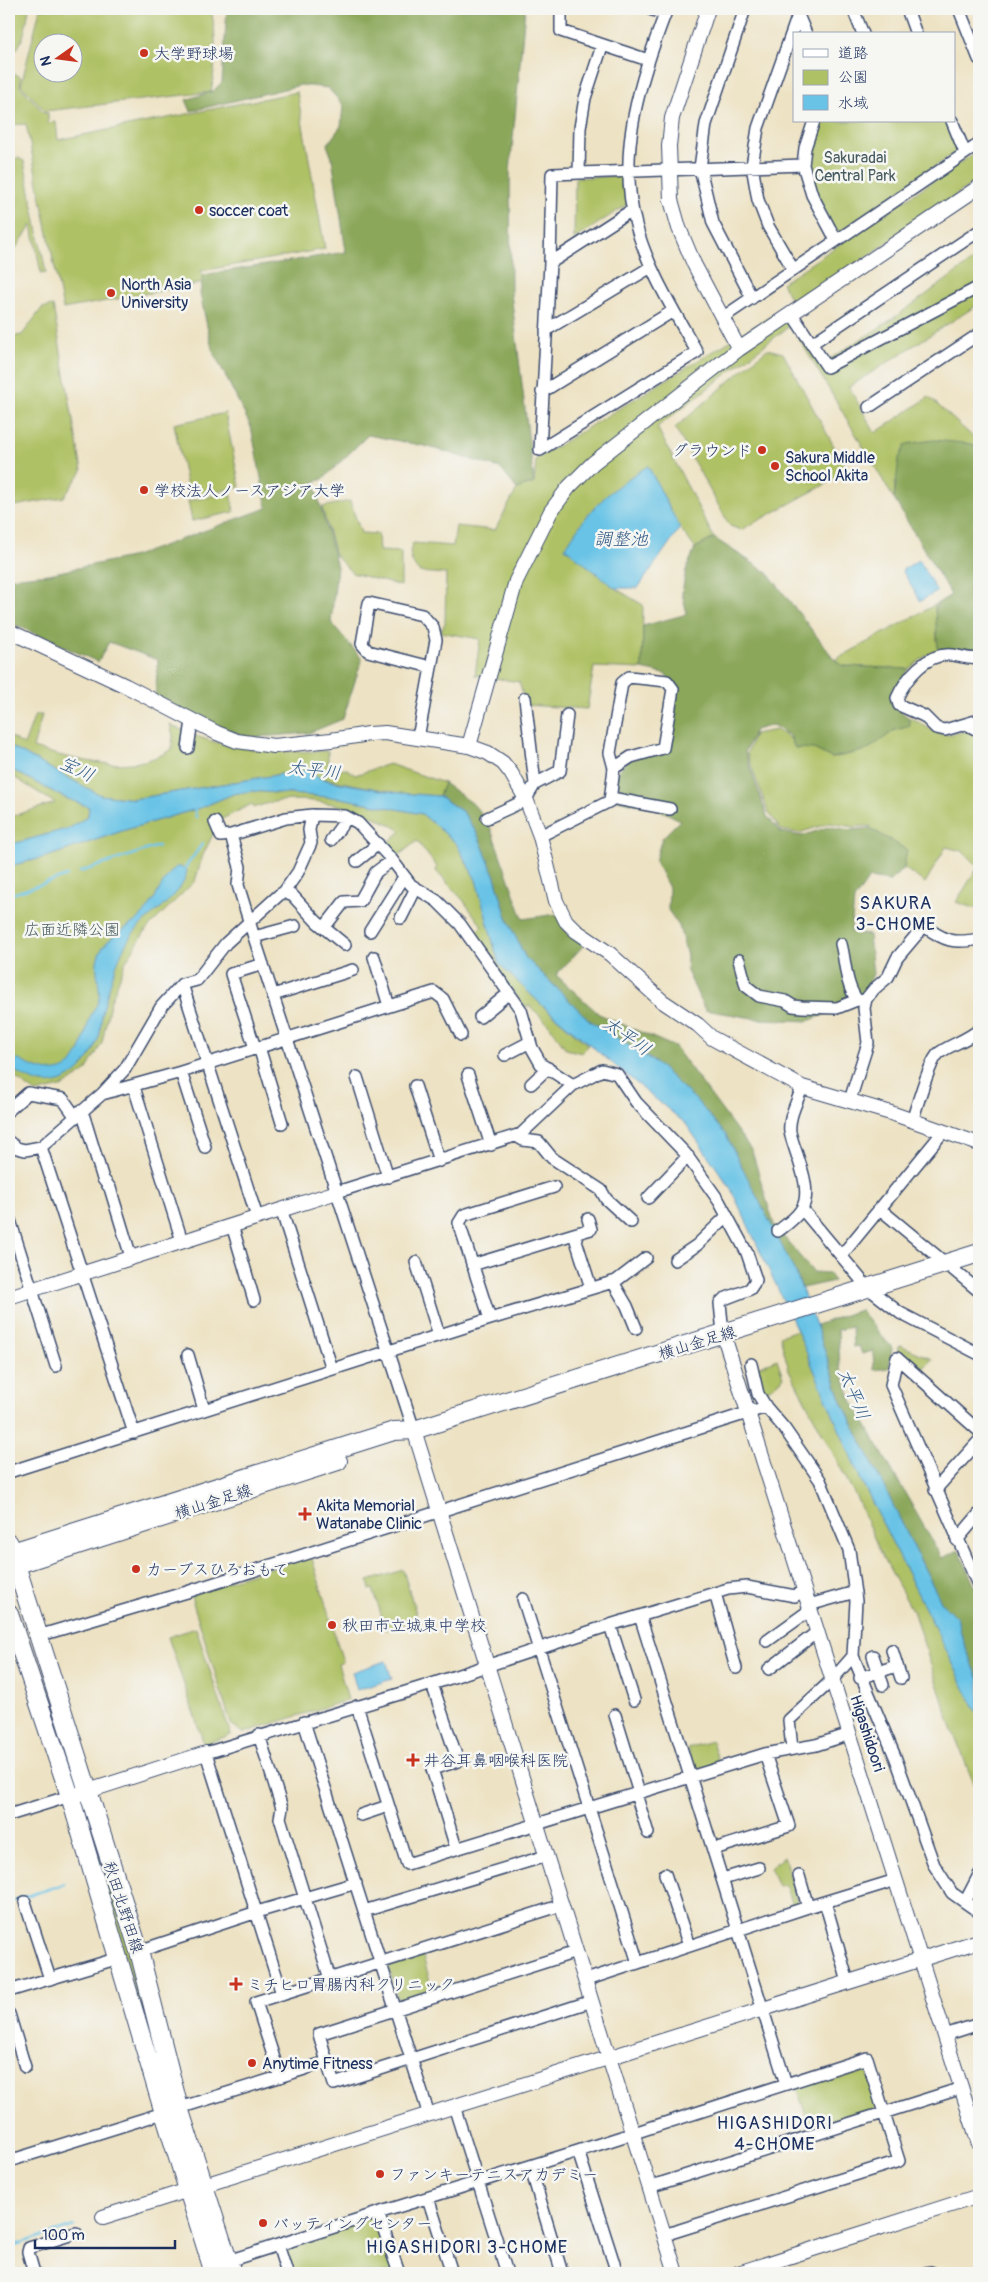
<svg xmlns="http://www.w3.org/2000/svg" width="988" height="2282" viewBox="0 0 988 2282" font-family="Pangolin,'Klee One',sans-serif">
<rect width="100%" height="100%" fill="#f6f6f2"/>
<filter id="ink" filterUnits="userSpaceOnUse"><feTurbulence type="fractalNoise" baseFrequency=".02" numOctaves="2"/><feDisplacementMap in="SourceGraphic" scale="10" xChannelSelector="R" yChannelSelector="G"/><feConvolveMatrix kernelMatrix="1 2 1 2 8 2 1 2 1" color-interpolation-filters="sRGB"/></filter>
<filter id="wash" filterUnits="userSpaceOnUse"><feTurbulence type="fractalNoise" baseFrequency=".0096" numOctaves="4" result="noise"/><feDisplacementMap in="SourceGraphic" scale="20" xChannelSelector="R" yChannelSelector="G"/><feGaussianBlur stdDeviation="1.12" result="paint"/><feColorMatrix in="noise" values="0 0 0 0 0 0 0 0 0 0 0 0 0 0 0 0 0 1.4 0 .05"/><feComposite in="paint" operator="in"/></filter>
<g filter="url(#wash)">
<rect width="100%" height="100%" fill="#ede2c3"/>
<path fill="#afc165" stroke="#657862" fill-rule="evenodd" d="M9,9H29C26,25 24,47 9,56Z
M40,9H211C217,37 216,64 211,92L45,111L21,85ZM42,42H72V72H42Z
M15,74L21,77L20,86L44,113H48V123L56,122L58,140L297,92L325,249L201,271L204,283L63,309L26,124L9,125V76Z
M819,121H947L959,150L840,232L835,230C811,186 802,170 819,121Z
M979,150V179L795,307L782,283Z
M18,158L24,161L46,273L41,274L32,225L9,258V161Z
M621,176L626,180L628,204L574,239L575,178Z
M979,256V304L849,387L875,433L929,397L973,437L979,434L978,447L972,444L895,482L894,499L791,325L657,427L714,538L695,548L680,528L648,466L605,497L566,548L615,588L643,605L642,669L594,667L587,709L526,705L519,682L475,675L480,639L440,632L445,623L446,574L419,572C412,564 407,553 413,543L453,546L456,526L495,530L517,489L534,483L536,459L786,307L820,365L891,320Z
M53,306L82,471L64,497L9,507V337L22,335L42,308Z
M767,349L783,353L848,472L741,530L730,526L675,428Z
M225,413L240,487L189,497L174,424Z
M231,492L234,512L192,521L188,501Z
M350,501L361,533L378,534L379,551L401,552V586L352,573L335,555L322,507Z
M938,603L935,607L938,652L928,654L909,669L844,666L835,660Z
M35,715H42L33,748C75,760 132,776 172,749L173,735L170,724C219,751 273,753 328,751V771L347,769L355,775L389,764L444,783L439,796L399,793L320,778L306,770L134,799L100,795L9,746V736L24,745Z
M908,717C939,731 933,740 969,730L979,737V801L974,816L979,819V908H973L956,902L978,867L962,851L946,847L925,883L904,868L906,850L870,828L871,826L854,827L830,823L799,833L781,830L768,812L747,754L754,734L776,730L790,738L795,748L814,749L832,758L867,750L895,730L910,726Z
M9,768L63,797L89,806L88,816L70,828L9,845V817L55,803L9,774Z
M252,791L341,798L422,814L456,843L476,880L499,964L544,1007L588,1045L582,1053L566,1049L550,1026L530,1006L525,1007L471,937L482,926L463,900L436,871L437,867L417,841L394,859L384,846L401,831C365,807 295,789 254,808L252,804L220,820L203,855L195,881L146,930L126,961L110,1003L102,1043L86,1071L64,1086L36,1093L9,1073V866L46,857L125,830L200,808L233,794Z
M797,1330L860,1478L979,1716V1797L951,1726L914,1614L879,1549L856,1497L789,1370L780,1336Z
M900,1345L932,1359L922,1370L897,1349Z
M777,1359L783,1377L781,1381L762,1394L755,1368Z
M311,1555L343,1662L338,1664L348,1700L243,1733L231,1724L190,1593Z
M403,1570L418,1620L386,1630L373,1589L370,1590L368,1581Z
M196,1628L231,1735L204,1744L168,1637Z
M712,1741L719,1763L699,1769L692,1765L687,1748Z
M87,1815L129,1943L157,2064L108,1902L103,1876L85,1816Z
M784,1856L799,1908L793,1909L786,1887L783,1885L778,1886L770,1868Z
M422,1953L433,1992L403,2001L397,1997L389,1969L393,1962Z
M860,2065L866,2068L877,2101L874,2110L810,2130L796,2084Z
M378,2213L399,2273H290L281,2245Z"/>
<path fill="#8ba75a" stroke="#536b5c" d="M227,9H525L510,171L511,293L534,483L517,489L500,468L425,446L368,435L323,479L314,482L337,567L331,622L362,659L343,719L309,733L246,738L155,698L158,660L109,642L98,662L9,622V578L49,574L135,556L267,508L251,427L212,349L200,294L203,275L346,252L332,158L327,145L341,126L343,105L328,88L301,85L191,111L186,100L213,91L222,82Z
M934,440L972,444L979,450V654H966L954,649L938,652L935,608L938,603L951,595L894,499L899,458L906,444Z
M714,538L768,573L835,660L843,666L909,669L890,699L896,708L908,717L910,726L895,730L867,750L832,758L814,749L795,748L790,736L773,725L755,730L745,752L767,816L781,832L802,836L828,827L852,830L870,828L907,850L904,868L890,881L869,878L854,900L851,932L869,935L873,974L861,1001L808,1021L758,1019L705,1010L686,969L687,956L679,926L668,910L669,888L655,861L662,838L680,820L656,808L617,800L618,785L616,775L626,761L667,748L677,693L665,674L642,669L643,626L687,614L682,593L686,570L695,548Z
M444,783L472,803L488,821L523,919L556,914L583,946L556,975L599,1014L675,1047L752,1151L774,1225L813,1272L828,1273L834,1281L802,1288L795,1272L656,1063L589,1020L525,957L507,918L495,877L478,835L463,812L439,796Z
M860,1310L892,1348L889,1368L874,1370L873,1351L862,1354L859,1346L853,1347L852,1327L838,1330L840,1367L852,1400L942,1558L959,1550L979,1596V1680L963,1641L957,1618L942,1603L933,1586L842,1402L816,1325Z"/>
<path fill="#68c3e6" stroke="#4279a2" d="M648,466L680,528L638,588H615L565,548C589,509 608,490 648,466Z
M919,560L937,592L920,601L902,570Z
M9,746L100,795L134,799L306,770L320,778L330,781L399,793L439,796L463,812L478,835L495,877L507,918L525,957L589,1020L656,1063L696,1100L726,1135L795,1272L816,1325L842,1402L933,1586L942,1603L957,1618L963,1641L979,1680V1716L860,1478L797,1330L731,1189L686,1124L544,1007L499,964L476,880L456,843L422,814L341,798L252,791L233,794L200,808L125,830L46,857L9,866V845L70,828L88,816L89,807L63,797L9,768Z
M176,867H182L187,870C183,901 142,915 127,942C115,963 108,991 102,1014C101,1020 101,1027 100,1033C94,1058 71,1088 42,1083C31,1081 21,1075 11,1068L17,1059C65,1085 78,1068 89,1020C91,1013 97,1007 99,999C101,985 93,968 99,954C108,933 133,928 146,911C158,896 162,879 176,867Z
M386,1661L392,1679L357,1690L352,1672Z"/>
<g fill="none" stroke-linecap="round" stroke-linejoin="round">
<path stroke="#68c3e6" stroke-width="2.5" d="M194,808L196,817
M185,868L203,843
M80,872L158,846
M9,895L67,876
M9,1058L14,1065
M9,1902L64,1884
M9,2247L74,2226"/>
</g>
</g>
<g filter="url(#ink)">
<g fill="none" stroke-linecap="round" stroke-linejoin="round">
<defs>
<path id="minor" d="M561,9V31L648,60
M650,9L665,14
M667,9C641,76 616,153 636,225C648,270 674,311 697,352L540,450L550,263L552,174L803,165L805,148L814,121
M745,9L706,124L700,168L713,223L752,298
M792,9L798,15L806,34
M853,9L863,34
M907,9L916,34
M959,9L979,59
M952,121L965,153
M803,165L812,195L836,240
M579,173L580,128L585,98L602,46
M550,263L632,210
M793,269L768,226L758,200L752,166L758,128L798,15
M792,314L827,367L979,287
M722,318L979,144
M546,330L651,267
M811,344L979,231
M542,392L673,311
M869,407L979,334
M979,658C969,660 962,656 952,655C927,652 906,678 897,698L899,705L924,716L936,728L945,730L979,720
M525,698L535,784
M968,725L979,731
M418,738L436,640L433,627L422,615L369,603L362,644L368,651L431,667
M188,748L192,721
M611,798L670,809
M526,799L535,784L560,771L567,715
M487,818L526,800
M215,822L221,836L231,835L240,867L238,885L254,937L414,1430
M231,835L286,818L312,815L345,816L358,823L392,860L411,885L437,901L460,924L521,1010L532,1048L541,1064L573,1085
M540,836L610,801L614,768L631,757L663,748L673,689L667,681L629,677L622,683L610,753L614,768
M331,840L347,818
M357,861L378,844
M284,892L298,872L311,843L309,830L312,815
M401,918L416,888
M324,928L344,902L360,901L376,872L392,860
M370,931L404,877
M254,937L295,926
M841,944C846,963 845,984 857,1000
M374,957L389,1006
M739,960L746,986L759,996L785,1001L793,1006L802,1007L837,1008L857,1000L865,1001
M182,984L257,1217
M273,995L353,970
M480,1017L509,993
M259,1047L282,1123
M255,1048L231,974L263,964
M505,1055L530,1042
M181,1072L205,1147
M468,1075L491,1145
M357,1077L388,1177
M531,1084L548,1068
M415,1086L439,1161
M134,1087L182,1241
M102,1094L181,1072L434,992L443,999L461,1035
M850,1100L868,1043L864,1008L866,999L874,989L888,977L897,958L924,926C945,941 953,944 979,939
M9,1110L28,1093L63,1099L75,1116
M80,1111L84,1117L103,1179L110,1188L131,1257
M912,1121C917,1107 929,1061 939,1053C952,1044 967,1040 979,1030
M516,1136L523,1140L539,1142L552,1158L601,1190L606,1199L631,1222
M9,1142L17,1148L25,1150L41,1147L102,1094L125,1069L161,1007L182,984L197,980L226,943L279,895L284,892L293,896L317,922L345,945
M41,1147L134,1433
M337,1192L521,1134L573,1085L602,1070L617,1074L636,1102L685,1153L719,1201L747,1253L756,1280L750,1289L724,1299L720,1303L723,1333
M648,1198L688,1156
M281,1209L332,1369
M802,1209L868,1288L900,1313L979,1354
M880,1209L979,1291
M9,1217L56,1366
M232,1225L254,1300
M778,1231C786,1225 796,1218 801,1210C815,1190 794,1152 790,1132C788,1117 798,1101 802,1087
M574,1234L591,1229L588,1219
M841,1256L943,1132
M675,1260L697,1245L727,1216
M416,1262L439,1335
M472,1265L574,1234L591,1288
M613,1282L627,1306L636,1328
M490,1319L459,1223L464,1215L554,1187
M188,1355L204,1410
M751,1364L758,1394L766,1407
M979,1431L897,1358L891,1385L979,1587
M9,1472L490,1319L616,1281L646,1258
M935,1490L979,1441
M957,1540L979,1514
M715,1593L736,1668
M523,1599L638,1963
M809,1605L855,1592
M640,1616L786,2084
M610,1625L634,1700
M38,1636L187,1592L766,1407L784,1428L820,1480L849,1550L856,1601L853,1656L896,1759L934,1865L952,1893L979,1912
M767,1641L810,1610
M892,1650L901,1678
M873,1656L883,1685
M769,1669L817,1632
M860,1678L896,1666
M432,1684L458,1761L432,1769L456,1848
M357,1706L407,1864L765,1754L816,1745L850,1734
M615,1715L639,1793
M304,1722L429,2115
M259,1735L282,1808L280,1818L330,1979
M792,1749L789,1720L832,1680L853,1656
M636,1794L648,1833
M9,1815L70,1796
M361,1815L388,1806
M714,1849L789,1826L765,1754
M665,1874L689,1946
M799,1876L808,1907
M723,1879L759,1868
M25,1902L50,1979
M825,1902L848,1982
M965,1902L979,1875
M364,1911L546,1856
M139,1951L257,1912L356,1883
M586,1980L808,1907L896,1880
M9,1991L119,1958
M282,1994L206,1753L432,1684L610,1625L728,1589L747,1587L795,1596L804,1590
M9,2014L25,2067
M945,2035L979,2024
M327,2062L319,2034L576,1952
M280,2077L256,2002L562,1905
M454,2106L507,2273
M578,2151L867,2058L899,2161L664,2235
M9,2161L327,2062L334,2084L592,2001
M649,2187L962,2088
M428,2198L452,2273
M378,2213L530,2166
M228,2261L278,2245
M34,2273L28,2252L29,2248L76,2233
M287,2273L278,2245L378,2213L399,2273
M562,2273L530,2166L578,2151L617,2273
M925,2273L930,2272L933,2273"/>
<path id="tertiary" d="M708,9L672,118L669,146L671,200L679,228L694,264L739,349
M9,631L126,686L217,733L237,741L274,746L331,740L369,734L385,733L469,746L488,753L503,763L511,773L526,799L540,836L556,901L566,921L576,931L610,954L662,1001L698,1025L712,1038L802,1087L891,1113L979,1144
M469,746L516,581L551,511L569,487L593,463L739,349L979,187
M9,1297L337,1192
M723,1333L979,2144
M414,1430L676,2273
M79,1794L206,1753
M103,2217L979,1941
M738,2273L979,2196"/>
<path id="primary" d="M9,1543L139,1951L179,2108L232,2273
M9,1553L394,1431L414,1430L979,1253
M9,1567L338,1461
M9,1614L70,1796L164,2113L214,2273"/>
</defs>
<use href="#minor" stroke="#3a4a6d" stroke-width="14"/>
<use href="#tertiary" stroke="#3a4a6d" stroke-width="16"/>
<use href="#primary" stroke="#3a4a6d" stroke-width="20"/>
<use href="#minor" stroke="#fff" stroke-width="11"/>
<use href="#tertiary" stroke="#fff" stroke-width="14"/>
<use href="#primary" stroke="#fff" stroke-width="18"/>
</g>
</g>
<g fill="#c8321e" stroke="#f6f6f2" stroke-width="2">
<circle cx="144" cy="53" r="5"/>
<circle cx="199" cy="210" r="5"/>
<circle cx="111" cy="293" r="5"/>
<circle cx="762" cy="450" r="5"/>
<circle cx="775" cy="466" r="5"/>
<circle cx="144" cy="490" r="5"/>
<path d="M302.5 1506.5h5v5h5v5h-5v5h-5v-5h-5v-5h5z"/>
<circle cx="136" cy="1569" r="5"/>
<circle cx="332" cy="1625" r="5"/>
<path d="M410.5 1752.5h5v5h5v5h-5v5h-5v-5h-5v-5h5z"/>
<path d="M233.5 1976.5h5v5h5v5h-5v5h-5v-5h-5v-5h5z"/>
<circle cx="252" cy="2063" r="5"/>
<circle cx="380" cy="2174" r="5"/>
<circle cx="263" cy="2223" r="5"/>
</g>
<g text-anchor="middle" stroke-width="5" stroke-linejoin="round" paint-order="stroke">
<g font-size="16" fill="#1b2f5e" stroke="#f6f6f2" text-anchor="start">
<text x="154" y="59">大学野球場</text>
<text x="209" y="216">soccer coat</text>
<text x="121" y="290">North Asia<tspan x="121" dy="18">University</tspan></text>
<text x="752" y="456" text-anchor="end">グラウンド</text>
<text x="785" y="463">Sakura Middle<tspan x="785" dy="18">School Akita</tspan></text>
<text x="154" y="496">学校法人ノースアジア大学</text>
<text x="316" y="1511">Akita Memorial<tspan x="316" dy="18">Watanabe Clinic</tspan></text>
<text x="146" y="1575">カーブスひろおもて</text>
<text x="342" y="1631">秋田市立城東中学校</text>
<text x="424" y="1766">井谷耳鼻咽喉科医院</text>
<text x="247" y="1990">ミチヒロ胃腸内科クリニック</text>
<text x="262" y="2069">Anytime Fitness</text>
<text x="390" y="2180">ファンキーテニスアカデミー</text>
<text x="273" y="2229">バッティングセンター</text>
</g>
<g font-size="16" fill="#475b60" stroke="#f6f6f2">
<text x="855" y="163">Sakuradai<tspan x="855" dy="18">Central Park</tspan></text>
<text x="72" y="935">広面近隣公園</text>
</g>
<g font-size="16" fill="#1b2f5e" stroke="#f6f6f2">
<text transform="translate(697 1342) rotate(-17)" y="6">横山金足線</text>
<text transform="translate(213 1501) rotate(-18)" y="6">横山金足線</text>
<text transform="translate(868 1733) rotate(72)" y="6">Higashidoori</text>
<text transform="translate(124 1907) rotate(72)" y="6">秋田北野田線</text>
</g>
<g font-size="18" font-style="italic" fill="#325b87" stroke="#f6f6f2">
<text x="621" y="545">調整池</text>
<text transform="translate(77 769) rotate(25)" y="6">宝川</text>
<text transform="translate(314 770) rotate(7)" y="6">太平川</text>
<text transform="translate(627 1036) rotate(35)" y="6">太平川</text>
<text transform="translate(854 1394) rotate(67)" y="6">太平川</text>
</g>
<g font-size="18" letter-spacing="1" fill="#1b2f5e" stroke="#f6f6f2">
<text x="896" y="909">SAKURA<tspan x="896" dy="21">3-CHOME</tspan></text>
<text x="775" y="2129">HIGASHIDORI<tspan x="775" dy="21">4-CHOME</tspan></text>
<text x="467" y="2253">HIGASHIDORI 3-CHOME</text>
</g>
</g>
<rect width="988" height="2282" fill="none" stroke="#f6f6f2" stroke-width="30"/>
<rect x="793" y="32" width="162" height="90" fill="#f6f6f2" stroke="#9ea6b7"/>
<rect x="803" y="49" width="25" height="8" fill="#ffffff" stroke="#9ea6b7"/>
<text x="838" y="58" font-size="15" fill="#1b2f5e">道路</text>
<rect x="803" y="70" width="25" height="15" fill="#afc165" stroke="#9ea6b7"/>
<text x="838" y="82" font-size="15" fill="#1b2f5e">公園</text>
<rect x="803" y="95" width="25" height="15" fill="#68c3e6" stroke="#9ea6b7"/>
<text x="838" y="108" font-size="15" fill="#1b2f5e">水域</text>
<g transform="translate(58 58) rotate(256)"><circle r="24" fill="#f6f6f2" stroke="#9ea6b7"/>
<path d="M0-4L9 19L0 12L-9 19Z" fill="#c8321e"/>
<text y="-8" font-size="14" font-weight="bold" text-anchor="middle" fill="#1b2f5e">N</text>
</g>
<path d="M35 2240v8h140v-8" fill="none" stroke="#1b2f5e" stroke-width="2.5"/>
<text x="42" y="2240" font-size="15" fill="#1b2f5e" stroke="#f6f6f2" stroke-width="4" paint-order="stroke">100 m</text>
</svg>
